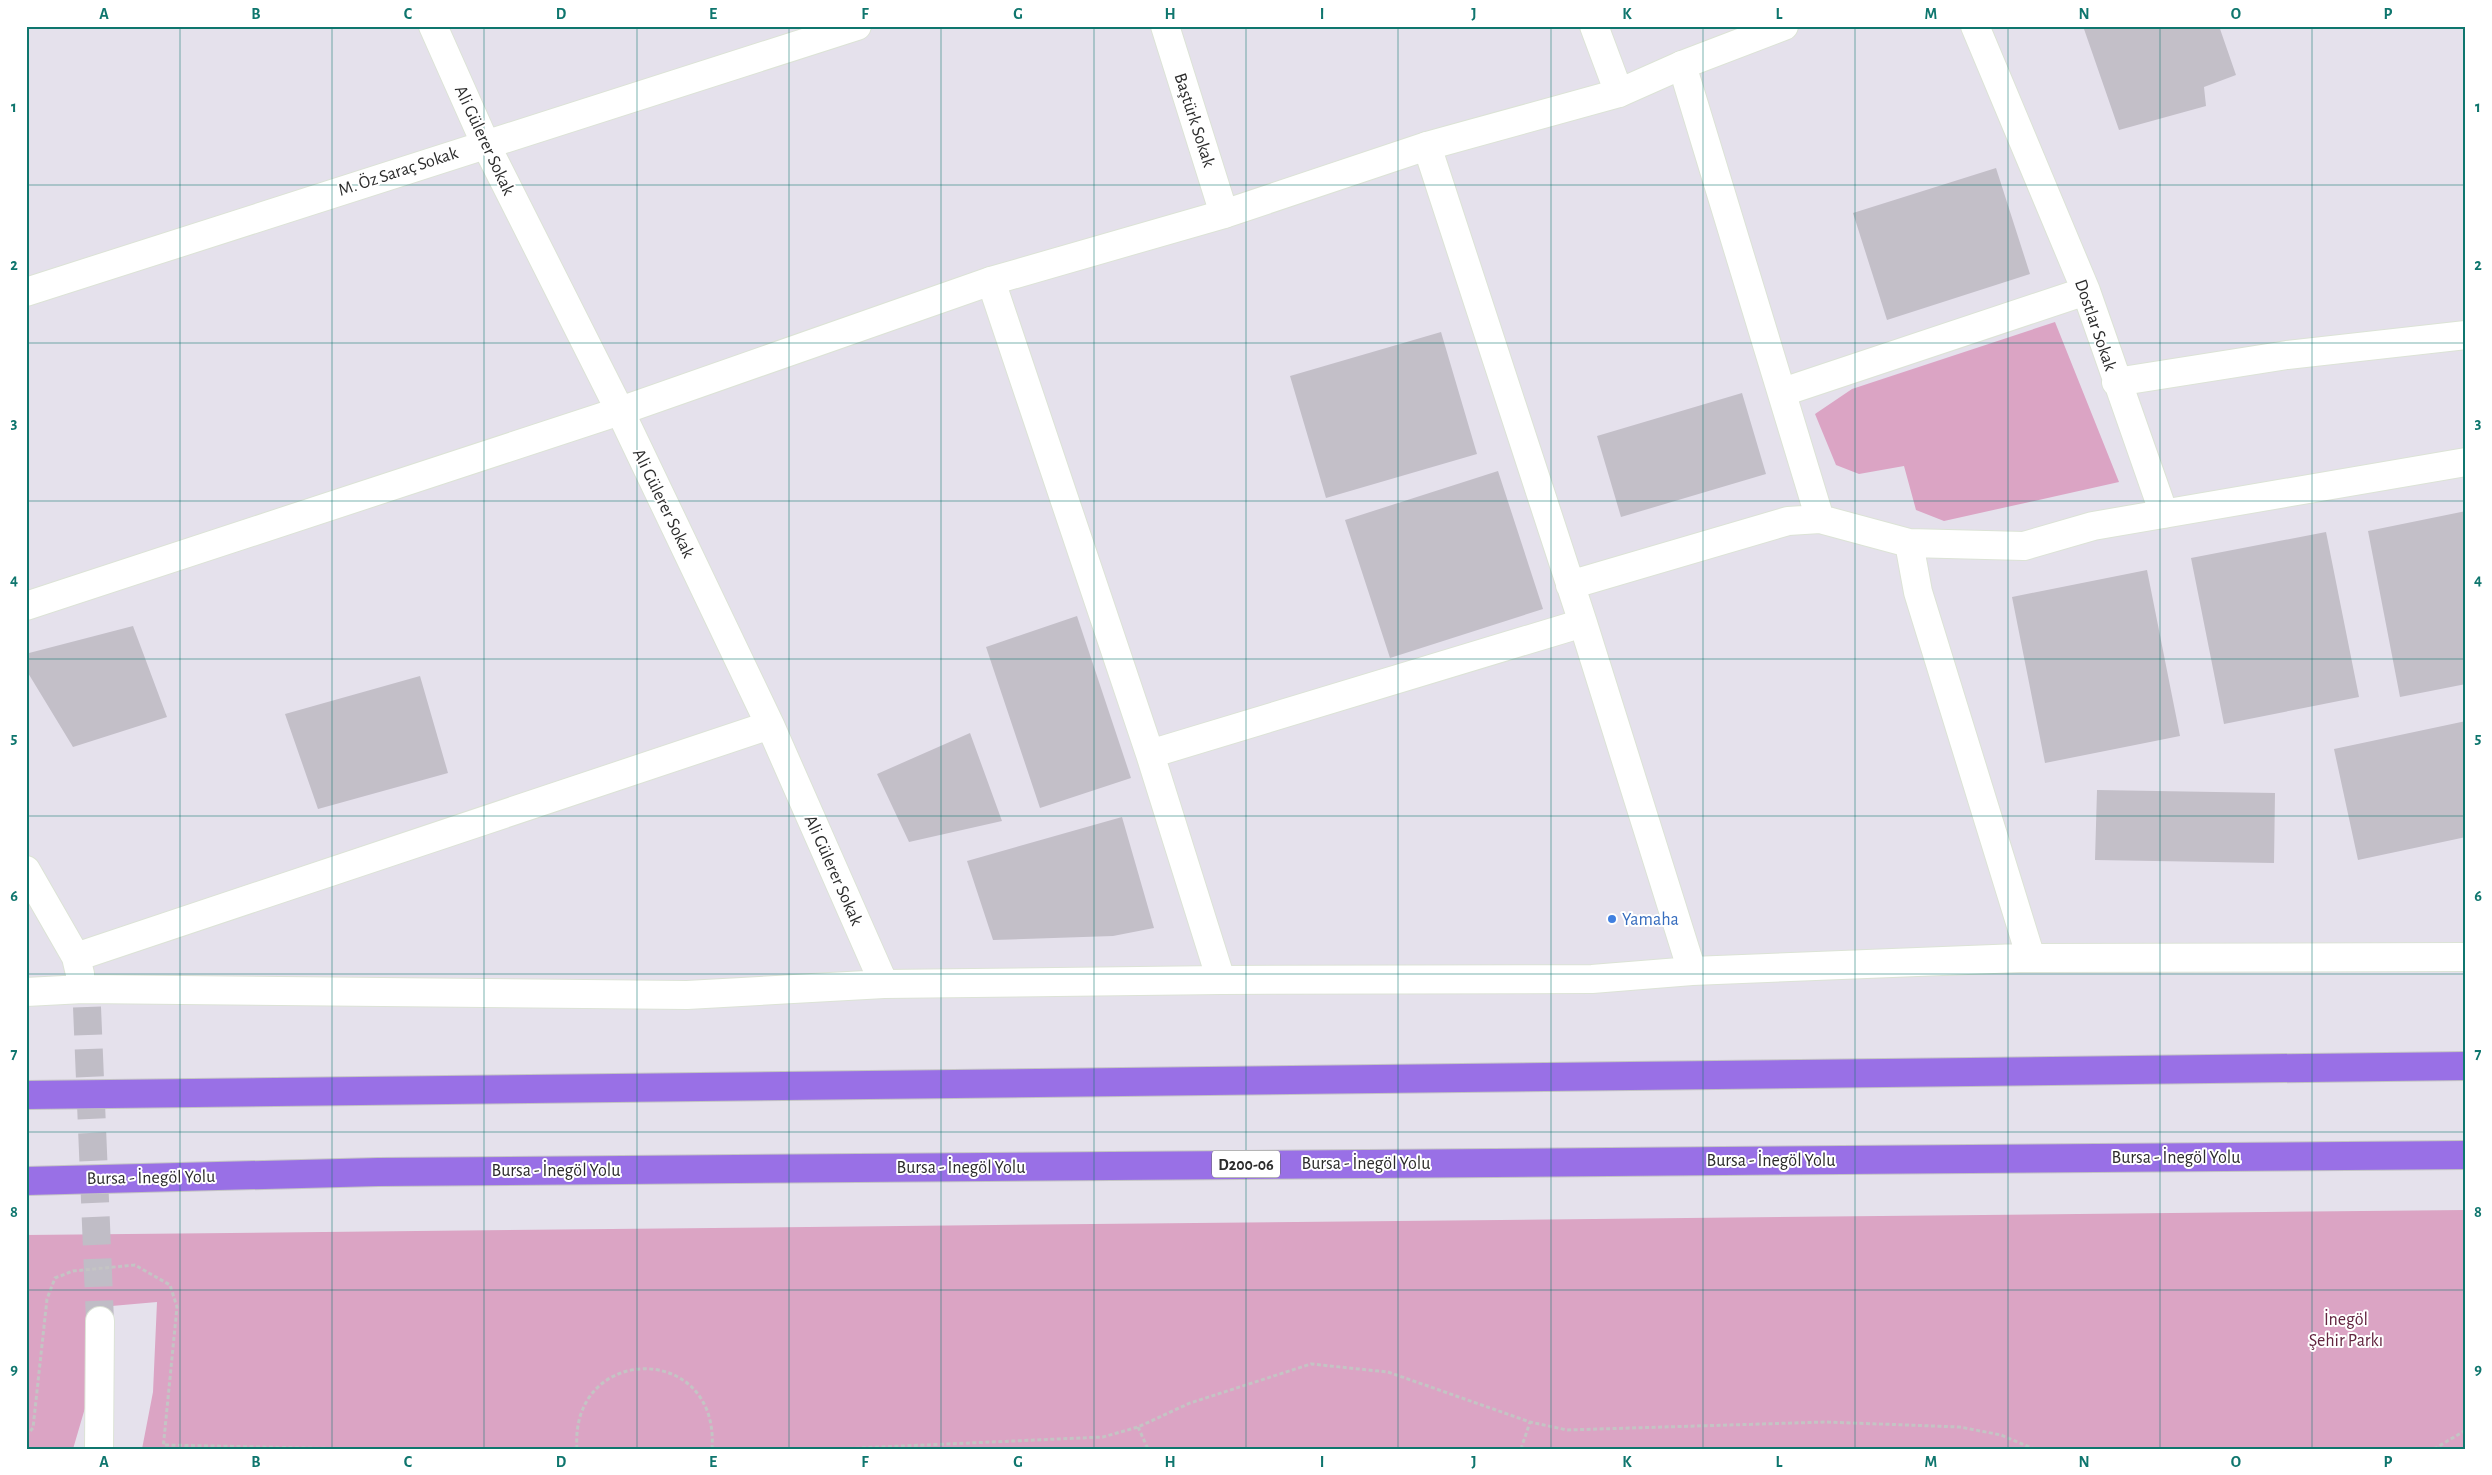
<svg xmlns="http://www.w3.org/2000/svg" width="2492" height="1475" viewBox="0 0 2492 1475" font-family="'Alegreya Sans',sans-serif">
<rect width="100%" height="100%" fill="#e5e1ec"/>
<path fill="#dba4c4" d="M2055,322L2119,482L1944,521L1916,510L1904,466L1859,474L1836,465L1815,414L1852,389Z
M2466,1210V1449H142L153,1392L157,1302L89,1308L90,1391L73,1449H26V1235Z"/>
<path fill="#c3bfc8" d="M2096,26H2219L2236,75L2204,87L2206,106L2119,130L2084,29Z
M1996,168L2030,274L1887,320L1853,213Z
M1441,332L1477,454L1326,498L1290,376Z
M1742,393L1766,474L1621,517L1597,436Z
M1498,471L1543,609L1390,658L1345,520Z
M2466,511V684L2400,697L2368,531Z
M2326,532L2359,697L2224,724L2191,558Z
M2147,570L2180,736L2045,763L2012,597Z
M1077,616L1131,778L1040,808L986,647Z
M133,626L167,717L73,747L28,673L29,653Z
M420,676L448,773L318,809L285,714Z
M2466,721V837L2358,860L2334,749Z
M970,733L1002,821L909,842L877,774Z
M2097,790L2275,793L2274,863L2095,860Z
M1122,817L1154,928L1113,936L993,940L967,861Z"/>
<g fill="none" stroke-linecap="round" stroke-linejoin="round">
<path stroke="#c0bdc6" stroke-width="28" stroke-dasharray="28 14" stroke-linecap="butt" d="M87,1007L100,1321"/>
<defs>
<path id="minor" d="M433,26L485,143L620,411L770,725L884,984
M1165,26L1224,214
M1594,26L1619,93
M1975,26L2086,291L2164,514
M1427,146L1583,623L1692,971
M991,281L1150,754L1221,980
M26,292L857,26
M2116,382L2287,355L2466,335
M1783,392L2086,291
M1820,519L1909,543L2024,546L2093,526L2466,462
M1909,543L1918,592L2031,958
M1570,585L1788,521L1820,519L1682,65
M1150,754L1583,623
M26,870L76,957L80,974
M76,957L770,725
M26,992L83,989L687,995L884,984L1221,980L1592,979L1692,971L2019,958L2466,957
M99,1449L100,1321"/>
<path id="tertiary" d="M26,606L620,411L991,281L1224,214L1427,146L1619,93L1682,65L1784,26"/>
<path id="trunk" d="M26,1095L2466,1066
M26,1181L378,1172L2466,1155"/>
</defs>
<use href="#minor" stroke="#dce3d6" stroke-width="30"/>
<use href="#tertiary" stroke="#dce3d6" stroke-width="30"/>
<use href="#trunk" stroke="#c4c4c4" stroke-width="30"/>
<path stroke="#c4c4c4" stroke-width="3" stroke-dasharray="4 2.5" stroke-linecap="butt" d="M1138,1427L1148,1449
M26,1436L33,1428L47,1299L55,1278L73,1271L135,1265L170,1285L177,1307L163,1449
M165,1445L355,1449
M577,1449C569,1343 720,1341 712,1449
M836,1449L1103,1437L1138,1427L1190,1403L1311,1364L1388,1372L1530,1422L1567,1430L1826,1422L1960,1427L2001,1435L2034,1449
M1521,1449L1530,1422
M2434,1449L2466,1430"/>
<use href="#minor" stroke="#fff" stroke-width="28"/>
<use href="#tertiary" stroke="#fff" stroke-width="28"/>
<use href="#trunk" stroke="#9970e6" stroke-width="28"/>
</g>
<path fill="none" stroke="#0f766e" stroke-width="1" stroke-opacity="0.55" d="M180,26V1449M332,26V1449M484,26V1449M637,26V1449M789,26V1449M941,26V1449M1094,26V1449M1246,26V1449M1398,26V1449M1551,26V1449M1703,26V1449M1855,26V1449M2008,26V1449M2160,26V1449M2312,26V1449M26,185H2466M26,343H2466M26,501H2466M26,659H2466M26,816H2466M26,974H2466M26,1132H2466M26,1290H2466"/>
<circle fill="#3f7fe0" stroke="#fff" stroke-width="2" cx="1612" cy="919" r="5"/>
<g text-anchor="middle" stroke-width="4" stroke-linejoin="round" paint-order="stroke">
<rect fill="#fff" stroke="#6b6b6b" stroke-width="1" x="1212" y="1150.5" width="68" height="27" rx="4"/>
<g font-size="16" font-weight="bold" fill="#2c2c2c">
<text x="1246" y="1170">D200-06</text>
</g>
<g font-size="18" fill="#2c2c2c" stroke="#fff">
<text transform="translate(1195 120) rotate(72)" y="6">Baştürk Sokak</text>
<text transform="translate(485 140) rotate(65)" y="6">Ali Gülerer Sokak</text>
<text transform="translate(398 171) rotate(-18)" y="6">M. Öz Saraç Sokak</text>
<text transform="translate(2096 325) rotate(71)" y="6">Dostlar Sokak</text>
<text transform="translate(664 503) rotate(64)" y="6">Ali Gülerer Sokak</text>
<text transform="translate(834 870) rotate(66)" y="6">Ali Gülerer Sokak</text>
<text x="2176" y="1163">Bursa - İnegöl Yolu</text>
<text x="1771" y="1166">Bursa - İnegöl Yolu</text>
<text x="1366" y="1169">Bursa - İnegöl Yolu</text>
<text x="961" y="1173">Bursa - İnegöl Yolu</text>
<text x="556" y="1176">Bursa - İnegöl Yolu</text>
<text transform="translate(151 1177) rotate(-1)" y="6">Bursa - İnegöl Yolu</text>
</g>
<g font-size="18" fill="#366cbe" stroke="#fff" text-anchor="start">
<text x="1622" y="925">Yamaha</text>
</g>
<g font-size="18" fill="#62243f" stroke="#fff">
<text x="2346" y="1325">İnegöl<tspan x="2346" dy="21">Şehir Parkı</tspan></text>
</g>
</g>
<rect width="2492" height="1475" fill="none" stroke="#ffffff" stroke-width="55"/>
<rect x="28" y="28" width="2436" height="1420" fill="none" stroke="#0f766e" stroke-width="2"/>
<g font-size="16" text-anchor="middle" font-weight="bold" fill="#0f766e">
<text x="104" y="19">A</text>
<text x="256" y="19">B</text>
<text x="408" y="19">C</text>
<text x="561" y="19">D</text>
<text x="713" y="19">E</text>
<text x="865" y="19">F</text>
<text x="1018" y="19">G</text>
<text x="1170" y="19">H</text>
<text x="1322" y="19">I</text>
<text x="1474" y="19">J</text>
<text x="1627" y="19">K</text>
<text x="1779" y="19">L</text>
<text x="1931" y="19">M</text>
<text x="2084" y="19">N</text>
<text x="2236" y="19">O</text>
<text x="2388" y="19">P</text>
<text x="14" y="112">1</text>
<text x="2478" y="112">1</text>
<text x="14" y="270">2</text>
<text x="2478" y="270">2</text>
<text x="14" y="428">3</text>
<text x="2478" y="428">3</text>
<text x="14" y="585">4</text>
<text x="2478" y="585">4</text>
<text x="14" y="743">5</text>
<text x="2478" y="743">5</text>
<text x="14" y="901">6</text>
<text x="2478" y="901">6</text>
<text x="14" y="1059">7</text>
<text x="2478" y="1059">7</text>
<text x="14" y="1217">8</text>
<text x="2478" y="1217">8</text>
<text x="14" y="1374">9</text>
<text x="2478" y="1374">9</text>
<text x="104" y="1467">A</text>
<text x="256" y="1467">B</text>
<text x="408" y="1467">C</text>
<text x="561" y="1467">D</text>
<text x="713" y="1467">E</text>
<text x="865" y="1467">F</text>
<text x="1018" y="1467">G</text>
<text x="1170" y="1467">H</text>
<text x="1322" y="1467">I</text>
<text x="1474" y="1467">J</text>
<text x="1627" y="1467">K</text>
<text x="1779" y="1467">L</text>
<text x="1931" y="1467">M</text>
<text x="2084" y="1467">N</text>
<text x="2236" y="1467">O</text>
<text x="2388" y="1467">P</text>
</g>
</svg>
